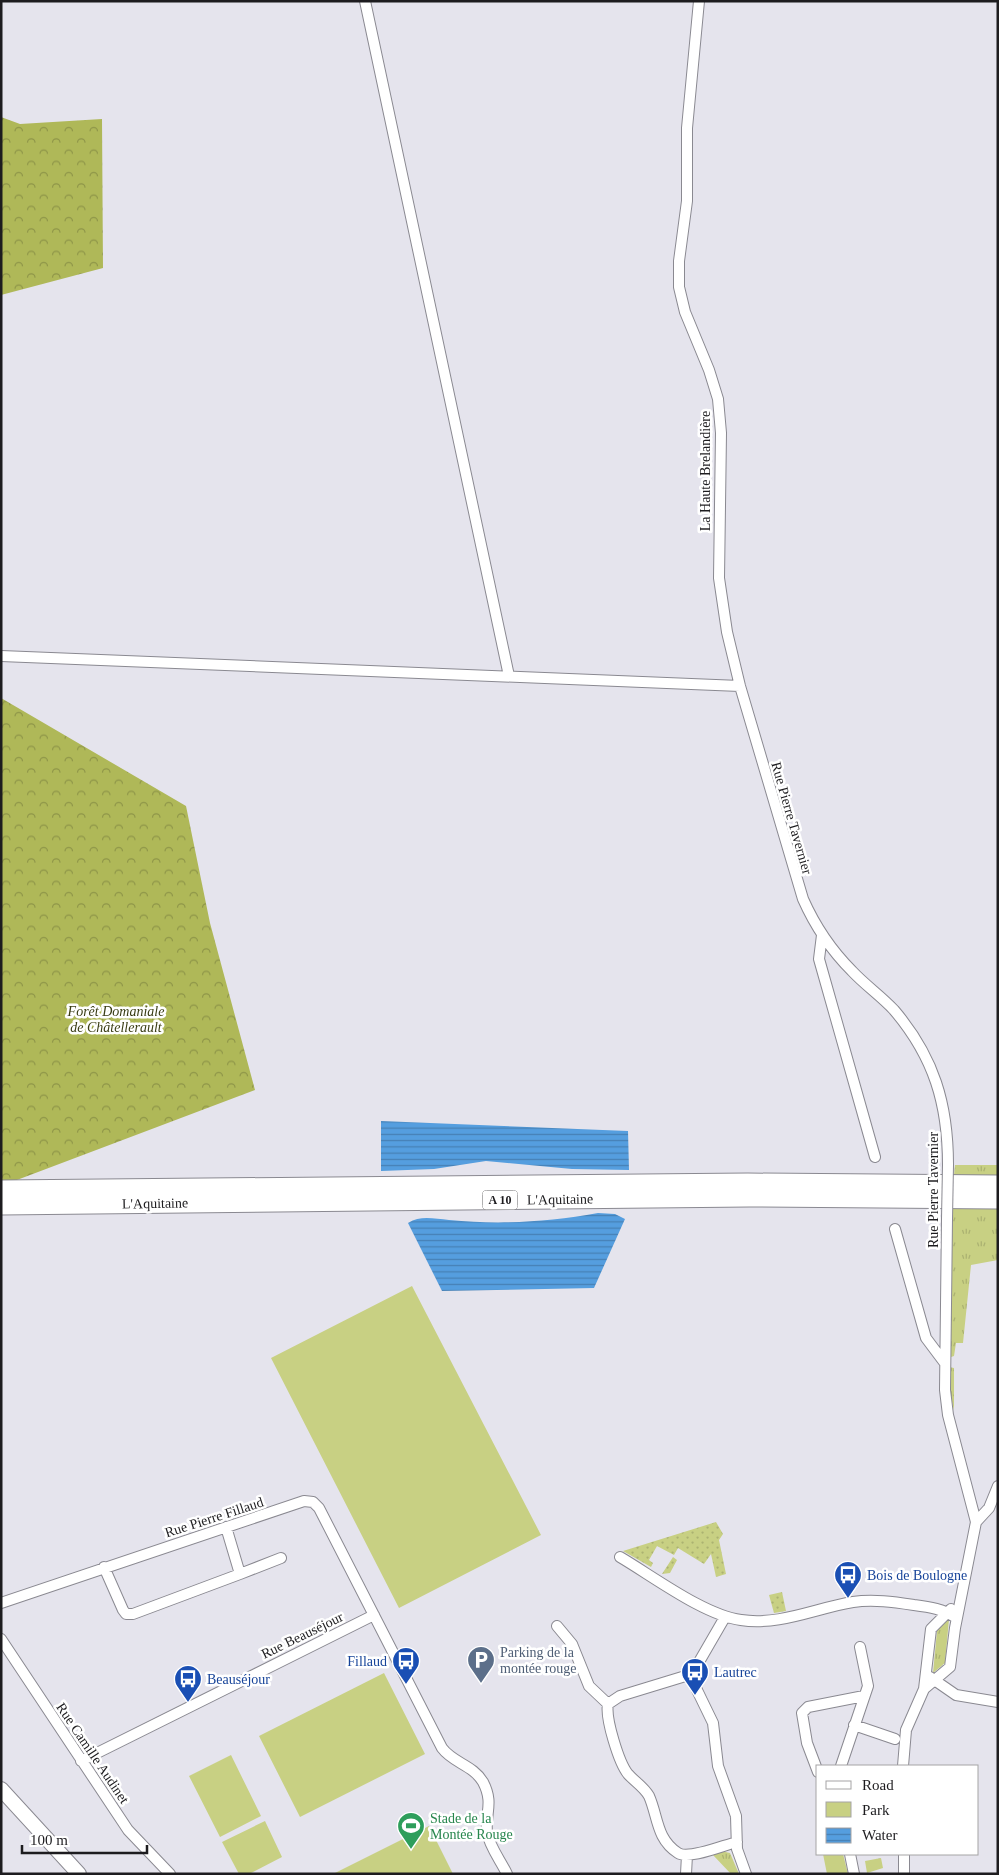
<svg xmlns="http://www.w3.org/2000/svg" width="999" height="1875" viewBox="0 0 999 1875" font-family="Georgia,serif">
<defs>
<pattern id="grass-tufts" width="24" height="20" patternUnits="userSpaceOnUse" patternTransform="scale(1.25)"><rect width="24" height="20" fill="#c8d083"/><path d="M3 7l-1-3M5 7V3M7 7l1-3M15 17l-1-3M17 17v-4M19 17l1-3" fill="none" stroke="#abb271"/></pattern>
<pattern id="forest-crowns" width="20" height="18" patternUnits="userSpaceOnUse" patternTransform="scale(1.25)"><rect width="20" height="18" fill="#afb858"/><path d="M2 6a3 3 0 1 1 6 0M12 15a3 3 0 1 1 6 0" fill="none" stroke="#8e9548"/></pattern>
<pattern id="garden-dots" width="8" height="8" patternUnits="userSpaceOnUse" patternTransform="scale(1.25)"><rect width="8" height="8" fill="#c8d083"/><path d="M2 2h.1M6 6h.1" fill="none" stroke="#abb271" stroke-width="1.8" stroke-linecap="round"/></pattern>
<pattern id="water-rules" width="6" height="5" patternUnits="userSpaceOnUse" patternTransform="scale(1.25)"><rect width="6" height="5" fill="#559edf"/><path d="M0 2.5h6" fill="none" stroke="#4680b4"/></pattern>
</defs>
<rect width="100%" height="100%" fill="#e5e4ed"/>
<path fill="url(#grass-tufts)" d="M955,1165H998V1177L954,1175Z
M953,1206L998,1209V1260L971,1265L963,1343H956L954,1356L951,1357L948,1356V1349Z
M949,1367L954,1368V1410L949,1389Z
M949,1619L945,1663L933,1673L937,1631Z
M721,1851L730,1853L739,1874H731L713,1855Z
M881,1858L883,1868L867,1873L865,1861Z"/>
<path fill="url(#forest-crowns)" d="M1,117L20,124L102,119L103,268L1,295Z
M1,698L186,806L210,923L255,1090L1,1186Z"/>
<path fill="#c8d083" d="M412,1286L541,1535L399,1608L271,1358Z
M384,1673L425,1754L300,1817L259,1736Z
M231,1755L261,1816L220,1837L189,1776Z
M265,1821L282,1857L249,1874H239L222,1842Z
M429,1826L453,1874H333Z
M823,1854H843L848,1874H827Z"/>
<path fill="url(#garden-dots)" d="M716,1522L723,1534L719,1540L726,1574L716,1577L711,1554L704,1564L678,1548L674,1555L657,1546L649,1560L653,1563L651,1567L623,1551Z
M673,1557L677,1560L670,1573L662,1574Z
M782,1592L786,1611L774,1613L769,1595Z"/>
<path fill="url(#water-rules)" d="M381,1121L628,1131L629,1170L572,1169L486,1161L434,1169L381,1171Z
M598,1213L615,1214L625,1219L594,1288L442,1291L408,1223C421,1215 434,1219 449,1220C500,1225 548,1222 598,1213Z"/>
<g fill="none" stroke-linecap="round" stroke-linejoin="round">
<defs>
<path id="street" d="M365,1L509,676
M699,1L687,128V201L679,261V287L685,312L709,370L718,399L721,433L719,578L727,632L740,686L803,899C815,926 831,950 852,971C865,985 881,996 894,1010C934,1057 948,1104 948,1165
M1,656L740,686
M822,935L819,959L875,1157
M895,1229L926,1338L944,1362
M976,1522L989,1508L998,1486
M620,1557C654,1577 704,1615 741,1620C779,1626 816,1608 853,1602C873,1599 894,1602 914,1605C930,1607 943,1609 957,1618
M104,1567L123,1610L126,1614H133L240,1574L226,1527
M240,1574L281,1558
M1,1603L304,1501L313,1502L319,1508L442,1748C453,1763 473,1765 483,1782C494,1803 485,1813 487,1832C489,1846 501,1861 507,1874
M725,1617L692,1674L696,1688L713,1723L718,1766L736,1816L737,1849L746,1874
M557,1626L572,1644L589,1686L608,1704
M1,1639L128,1830L170,1874
M692,1674L620,1696L608,1704C605,1718 619,1763 628,1774C634,1781 644,1787 649,1796C658,1816 656,1839 678,1853C689,1860 724,1845 737,1842
M930,1677L956,1695L998,1702
M924,1689L950,1667L955,1628L976,1522L948,1415L945,1390L947,1219
M854,1725L895,1739
M81,1761L374,1615
M841,1766L868,1686L860,1647
M903,1766L906,1730L924,1689L931,1629L951,1609
M818,1772L807,1743L802,1713L808,1707L864,1696
M850,1854L854,1874
M904,1854V1874
M686,1874L687,1855"/>
<path id="secondary" d="M1,1789L79,1874"/>
<path id="highway" d="M1,1190L748,1183L998,1185
M1,1205L749,1197L998,1199"/>
</defs>
<use href="#street" stroke="#8a8991" stroke-width="12"/>
<use href="#secondary" stroke="#8a8991" stroke-width="16"/>
<use href="#highway" stroke="#8a8991" stroke-width="21"/>
<use href="#street" stroke="#fff" stroke-width="10"/>
<use href="#secondary" stroke="#fff" stroke-width="14"/>
<use href="#highway" stroke="#fff" stroke-width="19"/>
<defs>
<path id="street-bridge" d="M947,1219L948,1165"/>
</defs>
<use href="#street-bridge" stroke="#8a8991" stroke-width="12" stroke-linecap="butt"/>
<use href="#street-bridge" stroke="#fff" stroke-width="10"/>
</g>
<defs>
<symbol id="bus-pin" viewBox="-11 -11 22 30"><path d="M0 17L-7.5 6A9.5 9.5 0 1 1 7.5 6Z" fill="#1a4fb4" stroke="#fff"/><path d="M-5-6H5V4H4V6H2V4H-2V6H-4V4H-5ZM-3.5-4V0h7V-4ZM-3.5 1.2v1.5H-2V1.2ZM2 1.2v1.5H3.5V1.2Z" fill="#fff"/></symbol>
<symbol id="parking-pin" viewBox="-11 -11 22 30"><path d="M0 17L-7.5 6A9.5 9.5 0 1 1 7.5 6Z" fill="#5c6f8a" stroke="#fff"/><path d="M-3.5-5.5H1a3.5 3.5 0 0 1 0 7H-1V5.5H-3.5ZM-1-3.4V-.6H.8a1.4 1.4 0 0 0 0-2.8Z" fill="#fff"/></symbol>
<symbol id="stadium-pin" viewBox="-11 -11 22 30"><path d="M0 17L-7.5 6A9.5 9.5 0 1 1 7.5 6Z" fill="#2e9e5b" stroke="#fff"/><path d="M0-5a6.5 5 0 1 0 0 10a6.5 5 0 1 0 0-10ZM-3.5-1.8h7v3.6h-7Z" fill="#fff"/></symbol>
</defs>
<g fill-rule="evenodd">
<use href="#bus-pin" x="832" y="1559" width="32" height="43"/>
<use href="#parking-pin" x="465" y="1644" width="32" height="43"/>
<use href="#bus-pin" x="390" y="1645" width="32" height="43"/>
<use href="#bus-pin" x="679" y="1656" width="32" height="43"/>
<use href="#bus-pin" x="172" y="1663" width="32" height="43"/>
<use href="#stadium-pin" x="395" y="1810" width="32" height="43"/>
</g>
<g text-anchor="middle" stroke-width="5" stroke-linejoin="round" paint-order="stroke">
<rect fill="#fff" stroke="#616062" stroke-width="1" x="482.5" y="1190.5" width="35" height="19" rx="4"/>
<g font-size="12" font-weight="bold" fill="#1d1c1f">
<text x="500" y="1204">A 10</text>
</g>
<g font-size="14" fill="#1d1c1f" stroke="#fff">
<text transform="translate(705 471) rotate(-90)" y="5">La Haute Brelandière</text>
<text transform="translate(792 818) rotate(74)" y="5">Rue Pierre Tavernier</text>
<text transform="translate(933 1190) rotate(-90)" y="5">Rue Pierre Tavernier</text>
<text transform="translate(560 1199) rotate(-1)" y="5">L'Aquitaine</text>
<text transform="translate(155 1203) rotate(-1)" y="5">L'Aquitaine</text>
<text transform="translate(214 1517) rotate(-18)" y="5">Rue Pierre Fillaud</text>
<text transform="translate(302 1635) rotate(-26)" y="5">Rue Beauséjour</text>
<text transform="translate(93 1753) rotate(56)" y="5">Rue Camille Audinet</text>
</g>
<g font-size="14" font-style="italic" fill="#3a3d15" stroke="#fff">
<text x="116" y="1016">Forêt Domaniale<tspan x="116" dy="16">de Châtellerault</tspan></text>
</g>
<g font-size="14" fill="#164399" stroke="#fff" text-anchor="start">
<text x="867" y="1580">Bois de Boulogne</text>
<text x="387" y="1666" text-anchor="end">Fillaud</text>
<text x="714" y="1677">Lautrec</text>
<text x="207" y="1684">Beauséjour</text>
</g>
<g font-size="14" fill="#4e5e75" stroke="#fff" text-anchor="start">
<text x="500" y="1657">Parking de la<tspan x="500" dy="16">montée rouge</tspan></text>
</g>
<g font-size="14" fill="#27864d" stroke="#fff" text-anchor="start">
<text x="430" y="1823">Stade de la<tspan x="430" dy="16">Montée Rouge</tspan></text>
</g>
</g>
<rect width="999" height="1875" fill="none" stroke="#1d1c1f" stroke-width="5"/>
<rect x="816" y="1765" width="162" height="90" fill="#ffffff" stroke="#a5a4a5"/>
<rect x="826" y="1781" width="25" height="8" fill="#ffffff" stroke="#a5a4a5"/>
<text x="862" y="1790" font-size="15" fill="#1d1c1f">Road</text>
<rect x="826" y="1802" width="25" height="15" fill="#c8d083" stroke="#a5a4a5"/>
<text x="862" y="1815" font-size="15" fill="#1d1c1f">Park</text>
<rect x="826" y="1828" width="25" height="15" fill="url(#water-rules)" stroke="#a5a4a5"/>
<text x="862" y="1840" font-size="15" fill="#1d1c1f">Water</text>
<path d="M22 1845v8h125v-8" fill="none" stroke="#1d1c1f" stroke-width="2.5"/>
<text x="30" y="1845" font-size="15" fill="#1d1c1f" stroke="#ffffff" stroke-width="4" paint-order="stroke">100 m</text>
</svg>
